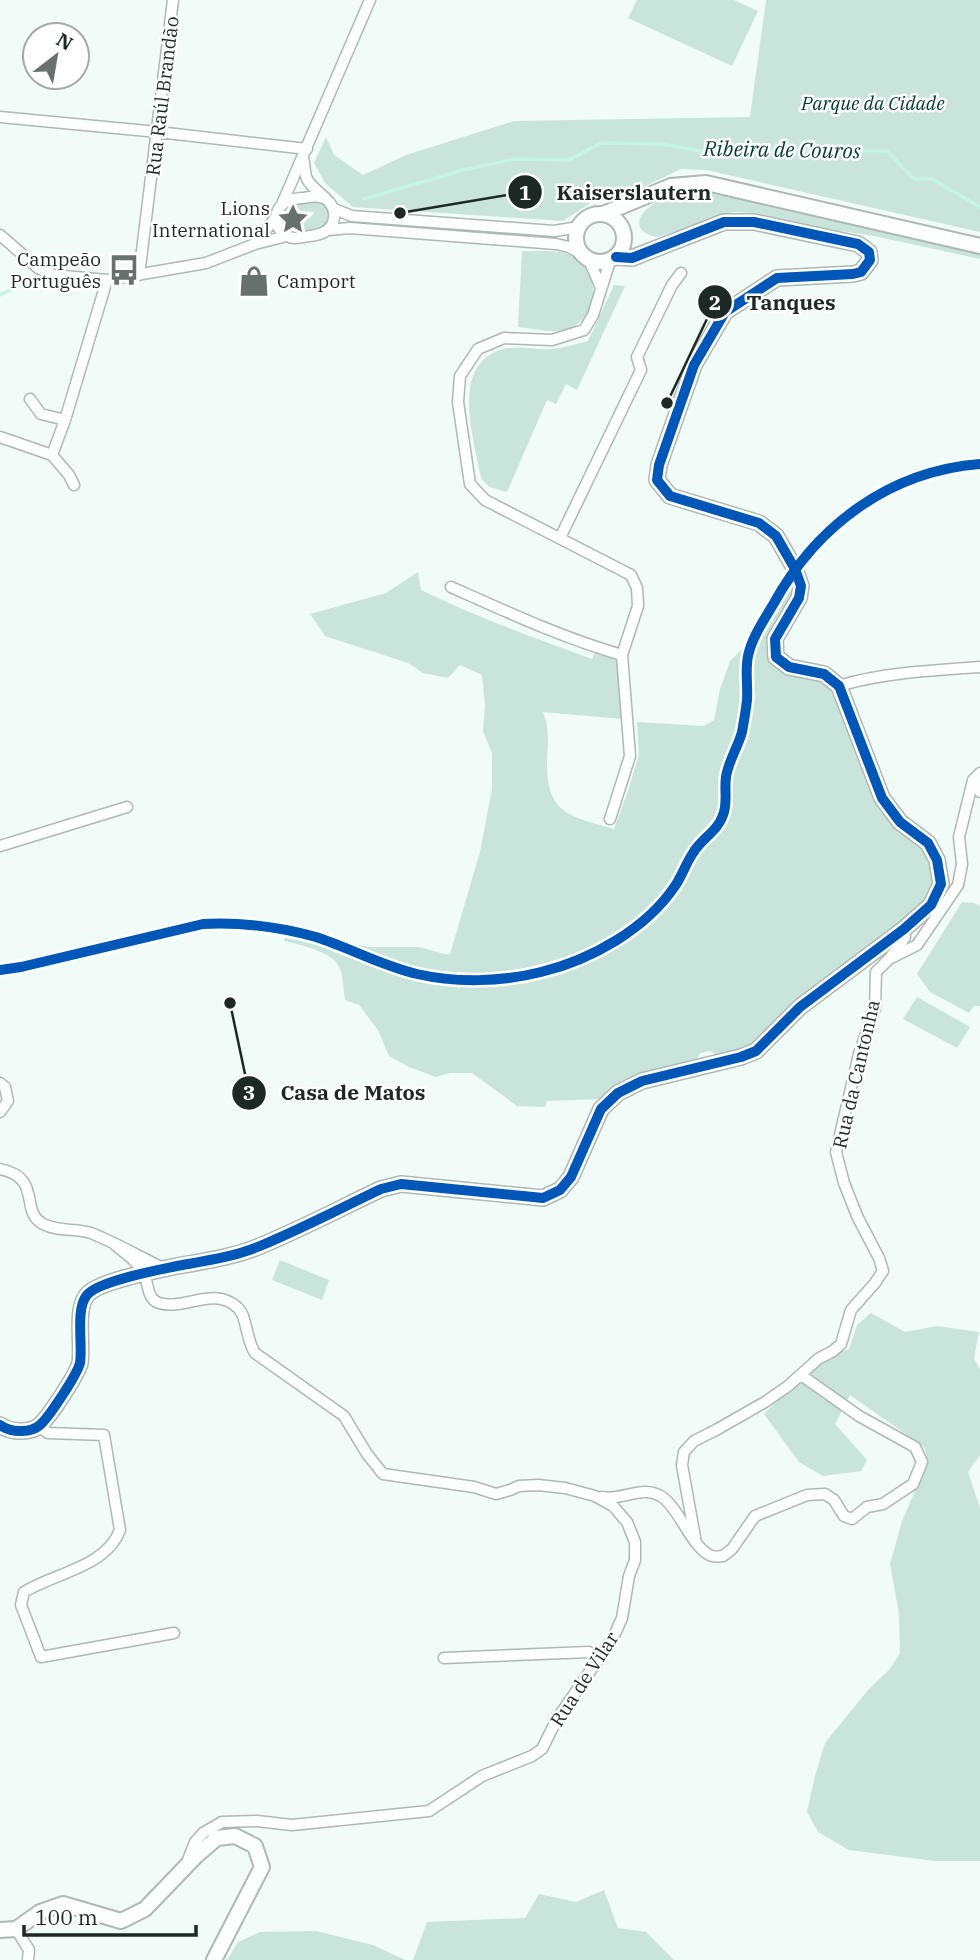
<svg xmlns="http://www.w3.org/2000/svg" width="980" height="1960" viewBox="0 0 980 1960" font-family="'IBM Plex Serif',serif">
<rect width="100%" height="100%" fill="#f1fbf7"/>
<path fill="#c9e4da" d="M637,0H734L758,11L732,66L628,18Z
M766,0H980V232L706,170L681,169L616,200L592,202L563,221L353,207L325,183L314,163L326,137L334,155L363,175L406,155L514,121L750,117Z
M689,192L718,195L752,202L980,253V259L874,236L809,226L754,213L734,212L658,237C634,234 634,217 652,205C663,197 677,194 689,192Z
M317,201C328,204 332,214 325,224C311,232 289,239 284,217L289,208L298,203Z
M522,251C537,252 557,249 570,255C603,270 600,319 566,330C555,334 530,328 518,327Z
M614,285L625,286L577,390L566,384L556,404L547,400L507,492L489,487L481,478C474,439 449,364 503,349C518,345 535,350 551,349C564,348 576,344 588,341Z
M418,572L421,590C476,617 534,638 592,659L595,652L615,658L620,662L622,719L543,712C550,731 548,740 547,760C546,814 569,816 614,829L629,788L639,754L637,722L704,726L714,720L720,689L730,661L748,643L779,587L793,592C780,620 762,630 773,664L792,675L812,676L822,680L832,690L840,706L871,785L929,852L936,885L920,910L750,1047L718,1055L710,1051L700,1053L695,1061C666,1069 621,1075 602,1099L547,1101L545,1107L517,1106L472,1073H450L436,1077L409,1067L389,1056L378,1030L359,1005L345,1000C343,988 344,971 336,962C326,951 298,944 284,941L287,931L330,938L368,947H420L444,954H450L480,852L492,789V753L483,731L485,706L482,675L460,665L448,678L423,673L408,663L325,636L310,614L386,593Z
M962,902L974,903L980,906V1006H974L969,1013L930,992L917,974Z
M917,997L970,1027L957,1048L903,1019Z
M280,1260L329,1280L322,1300L272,1280Z
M871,1313L905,1332L937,1326L979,1332L974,1358L980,1370V1455L968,1472L980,1508V1861H935L849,1850L818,1832L807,1812L815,1776L825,1743L868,1690L889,1670L900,1653L899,1614L890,1564L902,1521L928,1461L924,1447L850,1395L835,1424L867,1460L861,1471L823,1476L799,1462L764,1414L815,1362L849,1349L857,1325Z
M604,1890L618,1928L646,1932L674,1960H413L427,1922L525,1918L539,1894L576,1902Z
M316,1931L373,1945L405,1960H227L238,1942L260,1932Z"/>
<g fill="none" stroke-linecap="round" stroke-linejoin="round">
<path stroke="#c4f4e3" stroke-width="3.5" d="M364,199L463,170L515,159L569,160L601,143L662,144L717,154L732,151H887L914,179H932L980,207
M0,295L37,276"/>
<defs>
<path id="street" d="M0,117L158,132L307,149
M303,157C305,164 304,173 307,179C314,193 337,200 334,218C333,228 325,233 316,235C309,236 301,238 294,238C278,237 270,216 282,205C287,199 294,199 302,198C310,197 316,195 323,198
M282,204L370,0
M334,209L352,216L554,231L579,227
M328,230L350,228L556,244L569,247L582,254
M0,235L38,268L54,275L107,280L206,263L255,244L287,236
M255,244L276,217
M589,260L601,288
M610,261L593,315L584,330L552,340L504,338L478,349L460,376L458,402L470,484L485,500L631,575L637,588L638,606L622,655L630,756L610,819
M139,275L173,0
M30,399L41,414L65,420L107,280
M65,420L52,455L69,475L74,485
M0,437L52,455
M560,538L641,370L637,357L672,285L681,273
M451,587C507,612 563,638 622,655
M839,686C880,673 936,670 980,667
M980,779V792
M0,846L127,807
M893,957L917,945L958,885L962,864L959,837L973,780L980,773
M0,1083L5,1087L8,1101L0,1112
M0,1169C43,1178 19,1211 43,1224C58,1232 76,1228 91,1233C116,1243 140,1257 165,1269
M115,1245C126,1254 139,1262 145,1276C148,1285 148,1300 159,1303C185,1311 214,1285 238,1308C247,1316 246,1340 255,1353L344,1416L367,1454L383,1474L474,1487L496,1494L510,1490L519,1486L538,1485L565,1488L595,1496L613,1506L627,1522L635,1542V1560L629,1576L622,1618L613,1638L557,1719L542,1749L532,1756L482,1776L429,1811L292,1825L257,1821L222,1822L203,1833L195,1842L186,1865
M39,1427L48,1433L104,1435L120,1530C106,1567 55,1573 24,1592L21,1605L41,1657L174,1633
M602,1497C622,1501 643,1484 662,1497C680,1509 692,1549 712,1556C716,1557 720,1556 723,1556L732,1549L755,1516L807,1495L825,1494L834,1500L844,1516L852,1519L867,1507L883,1504L913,1484L922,1462L915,1447L859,1416L801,1375
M696,1543L682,1465L684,1452L694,1441L716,1430L765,1402L788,1386L818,1359L833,1351L841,1344L851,1310L875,1283L883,1271L879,1258L858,1218L844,1183L836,1152L859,1054L875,1008L876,972L890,958L905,937L904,929
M444,1658L589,1652L599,1658
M16,1929L29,1950L28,1960"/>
<path id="secondary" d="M576 238a24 24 0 1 1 48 0a24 24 0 1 1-48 0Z
M603,214L671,186L706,183L980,246
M0,1425C10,1432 30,1434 40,1425C49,1417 77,1375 80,1363C83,1345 75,1309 87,1295C98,1281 158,1270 177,1266C205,1261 234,1257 260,1246C301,1229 341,1208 381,1189L401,1184L543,1198L560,1190L571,1177L601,1109L618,1093L642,1081L741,1057L756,1051L800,1007L904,929L931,905L941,884L937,860L928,843L900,822L882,798L839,686L824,674L789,667L776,657L775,639L799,598L801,586L795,569L776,536L759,523L670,496L657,480L659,465L694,365L725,312L777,278L853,274L861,272L870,260L869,252L858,244L754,222H724L632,258L616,257
M0,1930L16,1929L40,1912L63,1904L121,1921L145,1909L196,1856L217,1838L235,1836L255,1846L262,1867L214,1960"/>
</defs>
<use href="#street" stroke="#aeb8b4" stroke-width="13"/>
<use href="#secondary" stroke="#aeb8b4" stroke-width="18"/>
<use href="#street" stroke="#fdfefe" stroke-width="10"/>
<use href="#secondary" stroke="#fdfefe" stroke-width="14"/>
<defs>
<path id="cycleway" d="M0,970L21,967L203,924C241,922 279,927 316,937C350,948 382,966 417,974C456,983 502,982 541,972C591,960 646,929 675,886C682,876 686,863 693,853C701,839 718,831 723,815C728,803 724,790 726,777C728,762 738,747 742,732C744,721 746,710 747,700C748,685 745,671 748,656C752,637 764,620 774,603C817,525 890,471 980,464
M0,1425C10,1432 30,1434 40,1425C49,1417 77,1375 80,1363C83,1345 75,1309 87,1295C98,1281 158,1270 177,1266C205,1261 234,1257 260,1246C301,1229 341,1208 381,1189L401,1184L543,1198L560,1190L571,1177L601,1109L618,1093L642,1081L741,1057L756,1051L800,1007L904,929L931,905L941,884L937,860L928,843L900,822L882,798L839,686L824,674L789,667L776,657L775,639L799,598L801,586L795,569L776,536L759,523L670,496L657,480L659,465L694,365L725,312L777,278L853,274L861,272L870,260L869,252L858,244L754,222H724L632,258L616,257"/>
</defs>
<use href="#cycleway" stroke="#fff" stroke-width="15"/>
<use href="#cycleway" stroke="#0057b8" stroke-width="10"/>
</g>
<defs>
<symbol id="sight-bare" viewBox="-9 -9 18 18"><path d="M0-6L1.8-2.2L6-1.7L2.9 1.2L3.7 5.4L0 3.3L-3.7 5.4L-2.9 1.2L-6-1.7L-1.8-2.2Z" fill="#67726e" stroke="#fff" stroke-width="2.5" paint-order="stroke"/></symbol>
<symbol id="bus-bare" viewBox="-9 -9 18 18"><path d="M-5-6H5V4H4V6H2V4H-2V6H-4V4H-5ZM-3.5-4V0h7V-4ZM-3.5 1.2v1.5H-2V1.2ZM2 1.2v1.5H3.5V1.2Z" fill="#67726e" stroke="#fff" stroke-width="2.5" paint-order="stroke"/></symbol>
<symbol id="shop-bare" viewBox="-9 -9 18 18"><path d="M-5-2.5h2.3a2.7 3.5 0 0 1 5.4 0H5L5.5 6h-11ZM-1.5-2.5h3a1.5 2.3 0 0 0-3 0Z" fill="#67726e" stroke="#fff" stroke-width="2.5" paint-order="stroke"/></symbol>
</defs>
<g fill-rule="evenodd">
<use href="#sight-bare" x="271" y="197" width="44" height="44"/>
<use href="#bus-bare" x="102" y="248" width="44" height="44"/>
<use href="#shop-bare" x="232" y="259" width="44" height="44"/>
</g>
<g text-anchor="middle" stroke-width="5" stroke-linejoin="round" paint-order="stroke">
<g font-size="19" fill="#1d2925" stroke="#fff">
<text transform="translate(162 96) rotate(-83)" y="7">Rua Raúl Brandão</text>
<text transform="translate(856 1074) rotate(-77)" y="7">Rua da Cantonha</text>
<text transform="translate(584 1679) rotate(-57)" y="7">Rua de Vilar</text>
</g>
<g font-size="19" font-style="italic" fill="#00392b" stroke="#fff">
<text x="873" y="110">Parque da Cidade</text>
</g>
<g font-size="19" fill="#1d2925" stroke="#fff" text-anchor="end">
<text x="270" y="215">Lions<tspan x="270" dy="22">International</tspan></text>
<text x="101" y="266">Campeão<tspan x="101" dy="22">Português</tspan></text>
<text x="277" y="288" text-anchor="start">Camport</text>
</g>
<g font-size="21" font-style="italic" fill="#023c2e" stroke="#fff">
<text transform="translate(782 150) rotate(1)" y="7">Ribeira de Couros</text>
</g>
</g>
<path fill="none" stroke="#1d2925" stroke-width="2.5" d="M400 213L525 192M667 403L715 302M230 1003L249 1093"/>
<g fill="#1d2925" stroke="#fff" stroke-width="2.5">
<circle cx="400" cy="213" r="7"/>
<circle cx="667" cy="403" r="7"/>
<circle cx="230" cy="1003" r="7"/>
<circle cx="525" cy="192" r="18"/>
<circle cx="715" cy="302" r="18"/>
<circle cx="249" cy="1093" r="18"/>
</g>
<g font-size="21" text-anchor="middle" font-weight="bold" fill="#fff">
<text x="525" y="200">1</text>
<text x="715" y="310">2</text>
<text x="249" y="1100">3</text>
</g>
<g font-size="21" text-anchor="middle" font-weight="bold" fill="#1d2925" stroke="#fff" stroke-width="5" stroke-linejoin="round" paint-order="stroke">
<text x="634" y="200">Kaiserslautern</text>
<text x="791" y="310">Tanques</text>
<text x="353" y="1100">Casa de Matos</text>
</g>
<g transform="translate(56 56) rotate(31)"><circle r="33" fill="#ffffff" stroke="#a5a9a8" stroke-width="2"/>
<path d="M0-5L12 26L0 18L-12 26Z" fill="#67726e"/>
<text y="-10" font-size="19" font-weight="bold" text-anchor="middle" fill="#1d2925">N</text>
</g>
<path d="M24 1925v10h172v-10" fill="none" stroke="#1d2925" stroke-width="3.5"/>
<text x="35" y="1925" font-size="21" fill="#1d2925" stroke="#ffffff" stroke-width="5" paint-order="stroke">100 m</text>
</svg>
